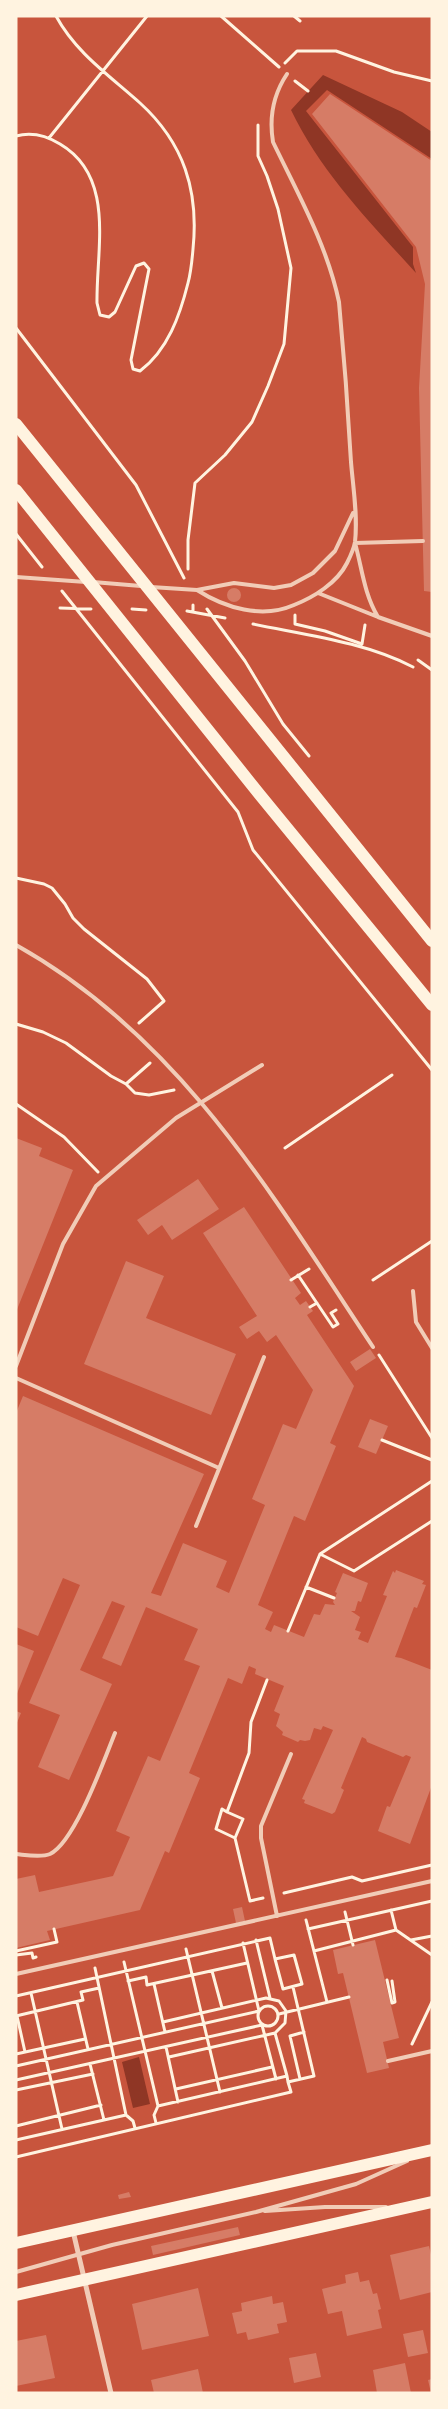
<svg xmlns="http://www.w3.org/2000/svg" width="448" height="2409" viewBox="0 0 448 2409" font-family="'Open Sans',sans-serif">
<rect width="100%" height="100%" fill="#c8553d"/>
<path fill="#8f3625" d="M323,75L402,112L432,132V159L327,90L306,111L413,247V264L416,273C369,221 322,174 291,110Z
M139,2057L150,2104L133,2108L122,2062Z"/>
<path fill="#d67c66" d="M330,94L432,161V592L424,591L419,388L425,284L416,247L312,114Z
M227 595a7 7 0 1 1 14 0a7 7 0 1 1-14 0Z
M16,1138L42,1148L39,1156L73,1170L16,1312Z
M198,1179L219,1209L172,1240L162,1225L148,1235L137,1220Z
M244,1207L301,1293L295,1298L300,1305L306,1301L313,1311L307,1315L354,1386L330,1443L336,1446L305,1521L294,1516L258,1605L273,1612L265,1629L271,1632L274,1625L304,1637L314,1614L320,1615L325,1604L335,1605L333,1602L337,1593L335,1592L343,1573L368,1583L361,1602L358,1601L355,1611H351L360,1617L355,1630L361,1632L358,1639L368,1643L387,1596L383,1595L393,1571L395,1573L396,1570L424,1581L422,1584L426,1585L417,1608L414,1607L395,1657L401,1658L432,1670V1785L410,1844L378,1831L387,1806L390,1807L411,1757L406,1755L403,1757L367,1742L366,1739L362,1737L341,1788L344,1790L335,1812L332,1814L304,1803L305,1800L302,1799L333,1730L323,1726L321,1730L314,1728L310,1740L305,1741L300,1740L298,1742L282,1735L283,1732L276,1726L280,1714L274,1711L284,1686L255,1674L256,1669L249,1666L242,1684L228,1678L189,1773L200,1778L169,1853L165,1851L140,1910L47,1931L50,1940L16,1948V1879L35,1875L39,1892L113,1876L130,1837L116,1831L148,1756L160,1761L200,1666L184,1660L198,1629L146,1607L121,1666L102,1658L125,1606L112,1601L80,1670L112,1684L69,1780L38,1767L60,1715L29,1703L80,1585L63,1578L38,1636L16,1627V1413L23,1396L204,1474L151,1593L161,1596L183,1543L227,1561L216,1587L229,1593L265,1505L252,1499L283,1424L296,1429L313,1390L276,1335L267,1342L259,1331L247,1339L239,1327L257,1316L203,1233Z
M126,1261L164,1276L146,1318L236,1354L211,1415L84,1364Z
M370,1349L376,1358L356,1371L350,1362Z
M370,1419L388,1426L376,1454L358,1447Z
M16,1644L34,1651L16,1696Z
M16,1711L21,1713L16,1725Z
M242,1907L245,1921L236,1923L233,1909Z
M375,1940L399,2038L383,2042L389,2068L367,2073L343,1973L338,1974L333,1950Z
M129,2192L131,2197L119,2199L118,2195Z
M238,2227L240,2235L153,2255L151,2246Z
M429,2246L432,2259V2292L400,2300L390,2255Z
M358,2272L360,2282L369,2280L373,2294L377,2293L381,2309L378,2310L382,2328L347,2336L342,2311L328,2314L322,2289L346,2283L345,2275Z
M198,2288L209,2336L142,2350L132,2304Z
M272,2296L273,2304L283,2302L287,2322L277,2324L279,2333L248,2340L246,2332L237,2334L232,2313L242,2311L241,2303Z
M423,2330L428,2353L408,2357L403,2334Z
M46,2335L55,2378L16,2386V2341Z
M316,2353L321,2377L294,2383L289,2358Z
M405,2363L411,2393H377L373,2370Z
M198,2369L203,2393H154L151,2380Z
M432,2379V2393H431L428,2380Z"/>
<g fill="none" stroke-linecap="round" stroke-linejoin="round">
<path stroke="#fff3e0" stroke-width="3" d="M221,16L279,67
M294,16L300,21
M285,63L297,51H336L394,72L432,81
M295,81L308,91
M16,136C31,132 47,136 60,144C116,177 96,249 97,303L100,315L109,317L115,312L136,266L144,263L149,269L131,360L133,369L140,371C168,350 180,315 188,283C191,272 192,261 193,249C199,191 184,143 140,103C110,76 76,53 56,16
M49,138L147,16
M16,328L136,485L184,578
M16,534L42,567
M188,569V540L195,483L225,455L252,422L268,386L284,344L291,268L278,209L267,176L258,156V125
M62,591L238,812L253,850L432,1070
M193,605V611
M60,608L91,609
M132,609L146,610
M207,609L245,661L283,724L309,756
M187,611L225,618
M295,615V624L325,631L362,644L365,625
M253,624C306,635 365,642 413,667
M418,660L432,670
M16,878L44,884L52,888L65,904L73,918L84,929L147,979L164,1001L139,1023
M16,1024L43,1032L66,1043L111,1076L126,1084L135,1093L149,1095L174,1090
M126,1084L150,1063
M16,1104L64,1137L98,1172
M285,1148L392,1075
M298,1275L333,1327L338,1324L331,1313L336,1310
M291,1280L309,1269
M373,1280L432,1241
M310,1307L317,1303
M379,1355L432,1438
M382,1440L432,1460
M320,1554L354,1571L432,1521
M306,1587L334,1598
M288,1631L320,1554L432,1481
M227,1812L243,1819L235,1838
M284,1893L352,1877L362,1881L432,1865
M263,1898L250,1901L235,1838L216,1829L222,1809L227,1812L249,1753L251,1722L267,1680
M391,1910L396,1930L432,1955
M345,1912L353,1945
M306,1920L327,2002
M308,1929L432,1901
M256,1940L270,1998
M411,1940L432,1936
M186,1949L220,2092
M16,1951L57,1942L54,1929
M314,1951L396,1930
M16,1955L32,1953L33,1958L36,1957
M294,1955L302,1984L283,1989L275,1959Z
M124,1962L158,2106L154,2115L156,2123
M95,1968L126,2115L133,2121L135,2128
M212,1971L222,2008
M387,1980L392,2003L395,2002L392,1981
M128,1981L146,1977L147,1985L247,1963
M154,1984L165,2032
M31,1993L62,2129
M16,1996L270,1938L275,1959
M77,2002L88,2049
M258 2016a10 10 0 1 1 20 0a10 10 0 1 1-20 0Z
M279,2014L349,1997
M16,2016L83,2000L81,1992L99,1988
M17,2016L25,2052
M163,2022L266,1998L279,2001L286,2011L285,2023L275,2033L169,2057
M412,2044L432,2002
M166,2047L178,2102
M16,2054L85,2039
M90,2064L104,2120
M16,2066L259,2011L243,1943
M287,2076L288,2082L314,2076L293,1987
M300,2079L290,2036L304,2032
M16,2080L262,2025L276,2079
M176,2089L272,2067
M16,2090L93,2074
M158,2106L287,2076L275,2033
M16,2126L101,2105
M16,2140L126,2115
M16,2157L291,2092L288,2082"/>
<path stroke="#f1ccb7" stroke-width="4" d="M423,541L355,543C362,568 364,594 378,617L432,636
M16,577L86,582
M93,582L141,586
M151,587L197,590L234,583L274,588L291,585L313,573L335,551L353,513
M197,590C225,608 262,619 294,605C314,597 337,583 347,563C350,557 354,548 355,542C358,516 353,487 351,462C348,408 344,355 339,302C327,245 298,194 273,142C269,118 273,95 287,74
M318,593L378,617
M16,945C179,1036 273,1196 373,1347
M413,1291L416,1322L432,1348
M16,1366L63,1244L96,1186L176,1118L262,1065
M16,1378L219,1468
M196,1526L264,1357
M16,1854C26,1855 41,1858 50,1854C75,1842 104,1760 115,1733
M277,1916L261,1838V1826L291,1754
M16,1974L432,1881
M388,2061L432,2051
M265,2211L325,2207H386
M16,2272L112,2245L256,2212L356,2184L407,2161"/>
<path stroke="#f1ccb7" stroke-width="5" d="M73,2231L111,2393"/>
<path stroke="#fff3e0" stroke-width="12" d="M16,424L432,941
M16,490L260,795L432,1005
M16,2243L432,2150
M16,2295L432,2202"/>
</g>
<rect width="448" height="2409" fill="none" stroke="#fff3e0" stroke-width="35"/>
</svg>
